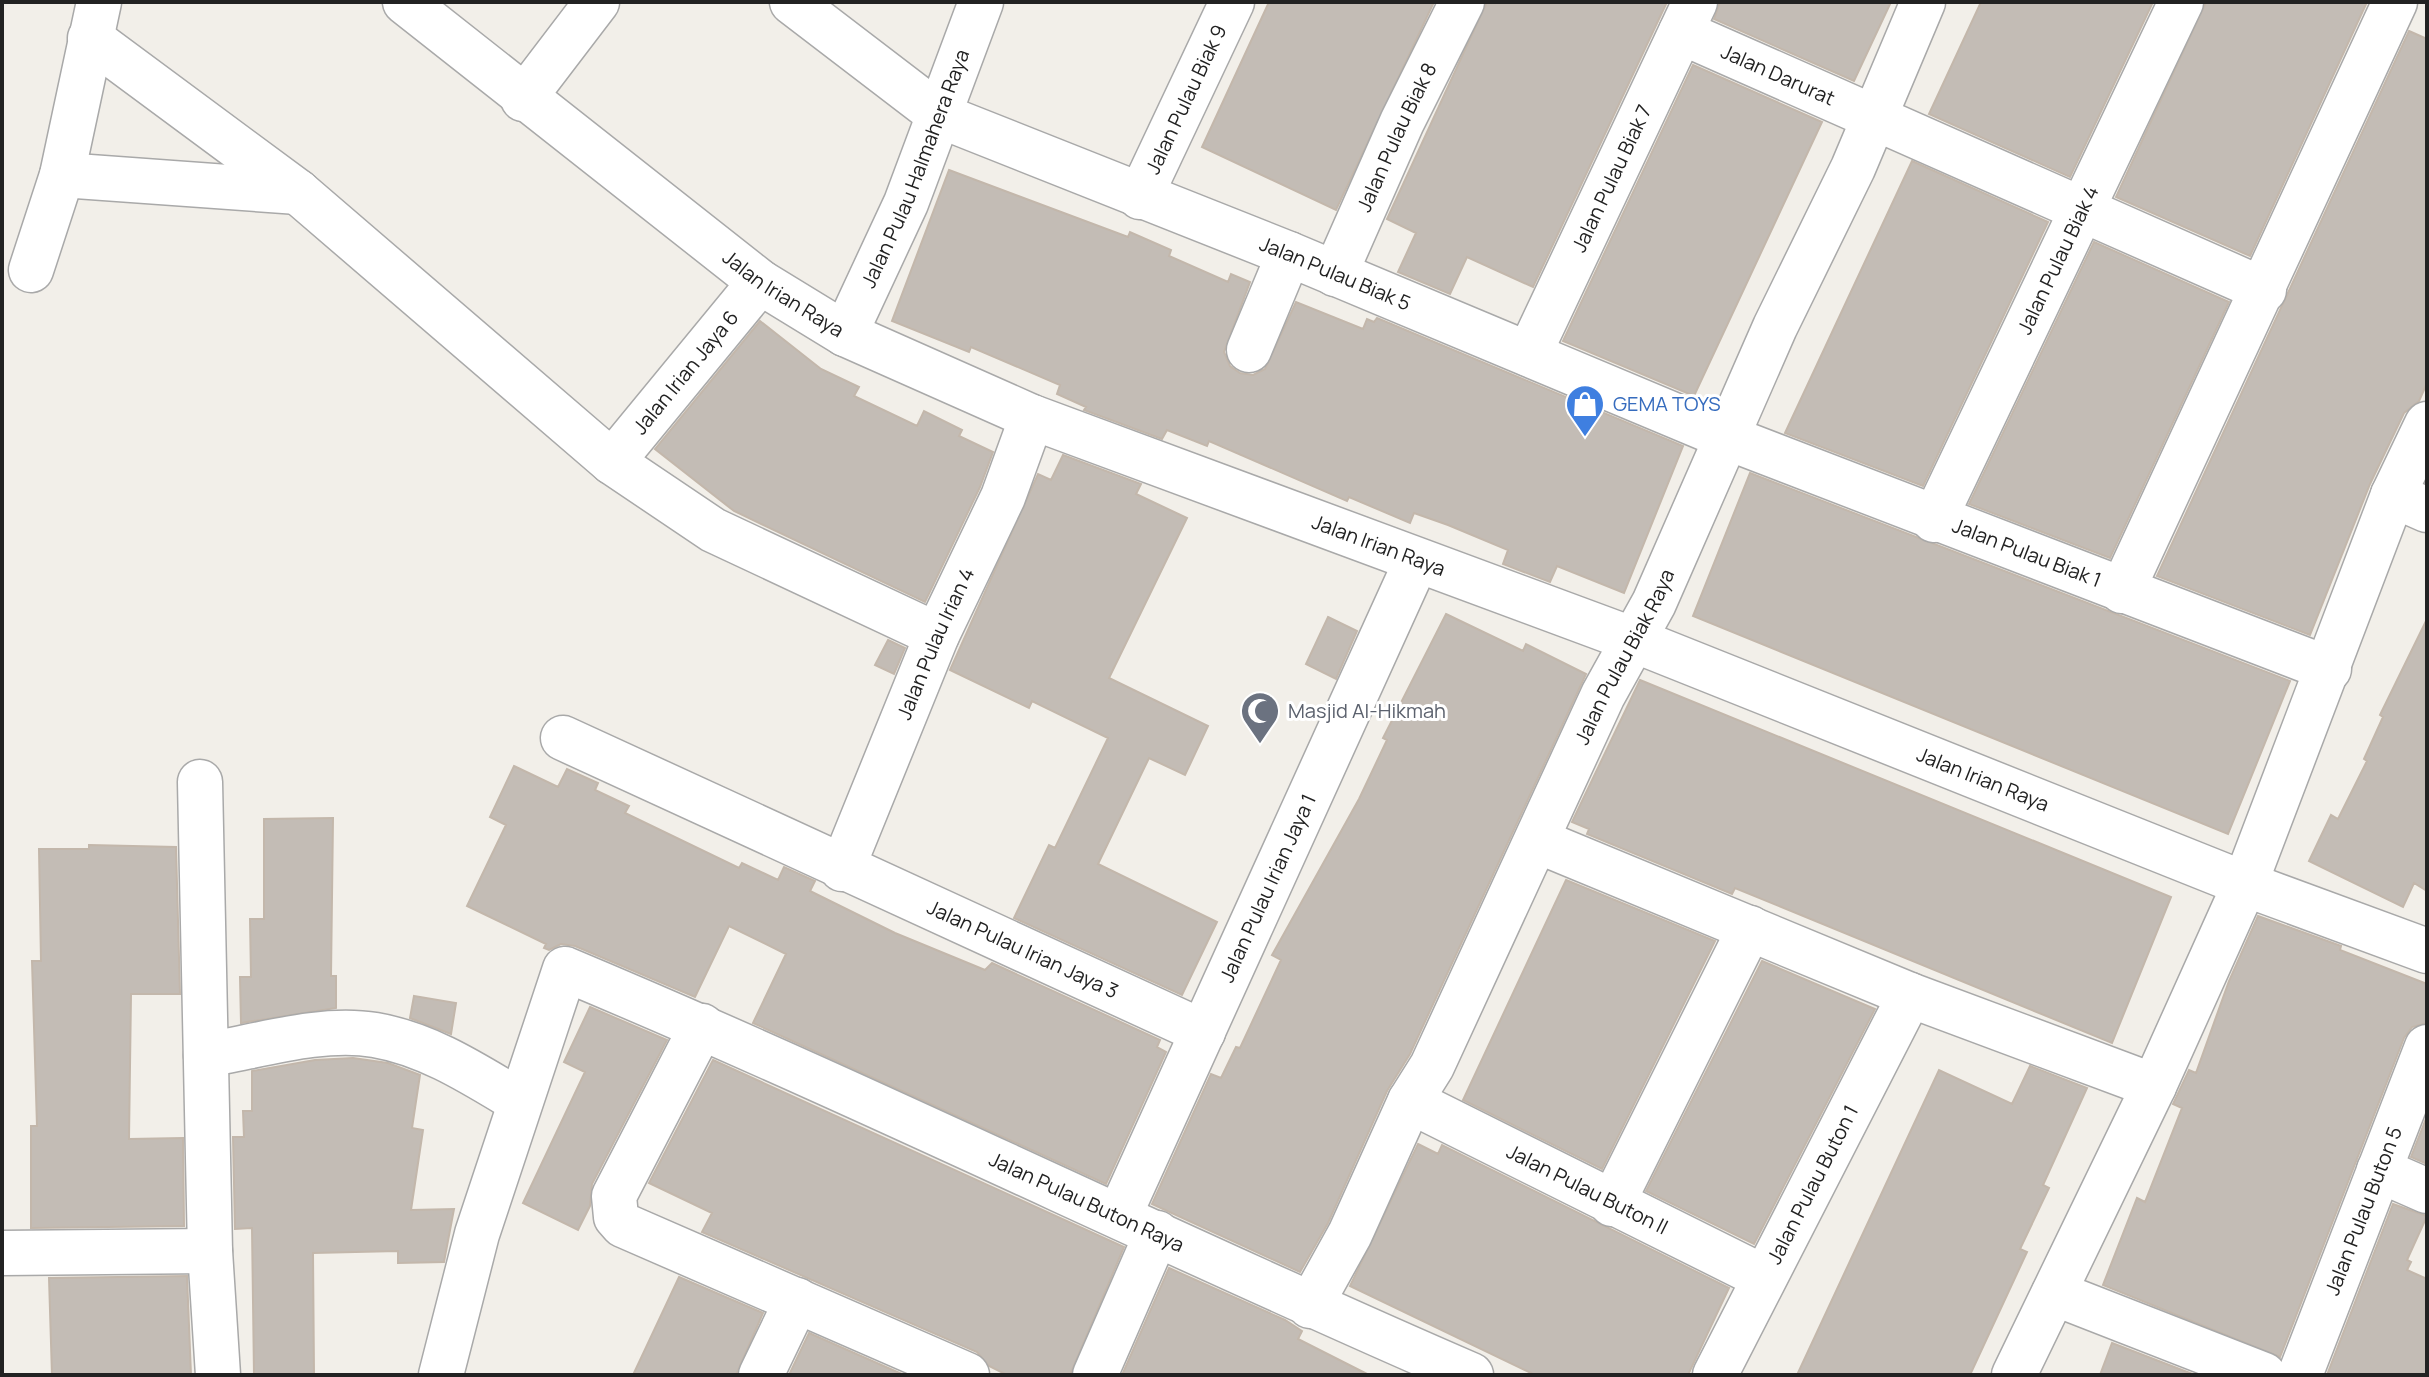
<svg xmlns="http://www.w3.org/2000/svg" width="2429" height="1377" viewBox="0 0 2429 1377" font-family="Manrope,sans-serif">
<rect width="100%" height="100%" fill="#f2efe9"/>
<path fill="#c3bcb5" stroke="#c3b7ab" stroke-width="2" d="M1269,2H1434L1336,210L1202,147Z
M1487,2H1667L1533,287L1467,257L1450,294L1398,272L1416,233L1387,219Z
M1720,2H1891L1854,81L1714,19Z
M1981,2H2153L2070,177L1929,114Z
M2206,2H2367L2250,256L2116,197Z
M2409,31L2427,39V383L2419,401L2404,413L2370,484L2310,635L2157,576Z
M1693,65L1822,122L1694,396L1563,341Z
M1912,161L2048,222L1923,486L1785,433Z
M949,170L1128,237L1130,232L1171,250L1169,256L1228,282L1231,274L1250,282L1224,352L1230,366L1240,373L1253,375L1265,369L1296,302L1363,329L1367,319L1374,322L1377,318L1683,446L1624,593L1557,566L1550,582L1503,564L1508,550L1448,525L1414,513L1410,523L1349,497L1347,501L1209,441L1207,446L1167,430L1162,439L1084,410L1086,407L1057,394L1060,385L971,347L969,352L892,321Z
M2094,242L2229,302L2110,558L1969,504Z
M760,321L821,369L859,387L854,396L917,426L924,411L962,430L959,436L993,452L980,487L925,602L734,511L655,449Z
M1063,455L1141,484L1136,494L1187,518L1109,678L1208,726L1185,775L1149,758L1098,864L1217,922L1182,995L1014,918L1049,845L1055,848L1108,738L1032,701L1029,708L950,670L1038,474L1051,480Z
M1750,473L2290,681L2228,834L1693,616Z
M1446,614L1523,651L1526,644L1586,674L1410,1054L1387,1091L1328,1223L1300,1272L1152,1204L1211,1074L1221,1078L1236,1047L1240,1048L1281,960L1272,955L1359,799L1387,740L1383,738Z
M1328,617L1357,631L1336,679L1306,664Z
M2427,619V891L2414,883L2403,907L2309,861L2331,815L2338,819L2367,761L2364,759L2383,717L2380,715Z
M888,640L905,648L894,674L875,665Z
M1640,680L2171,897L2112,1043L1735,888L1732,894L1587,834L1589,829L1572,822Z
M514,766L558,787L567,769L598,783L595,790L629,806L625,813L739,868L742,863L778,880L784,867L815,881L810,891L895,933L985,970L992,963L1160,1040L1157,1047L1166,1052L1106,1184L753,1023L786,954L729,926L695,997L575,946L561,944L549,950L544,948L546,944L467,906L506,825L490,817Z
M333,818L331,976H336V1008L241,1023L240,977H251L250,919H264V819Z
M89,845L176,847L180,994H131L129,1139L183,1138L184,1226L31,1228V1126H37L32,961H41L39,849H89Z
M1566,880L1715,941L1602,1169L1463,1100Z
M2258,916L2341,946L2340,950L2427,984V1023L2412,1027L2404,1038L2280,1357L2103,1285L2137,1198L2145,1202L2182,1108L2173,1104L2189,1070L2196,1073L2229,981Z
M1762,961L1875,1009L1754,1244L1646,1191Z
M414,996L456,1003L451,1034L410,1018Z
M590,1007L667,1040L592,1184L590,1206L578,1230L523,1203L585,1072L564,1062Z
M353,1058L388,1063L420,1075L412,1128L423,1130L411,1210L454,1209L444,1262L398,1263V1251L313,1253L314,1375H254L252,1228L235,1229L233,1137H244L243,1111H252V1071L315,1060Z
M713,1060L1124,1247L1070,1375H1007L989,1366L977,1352L702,1232L712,1213L649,1183Z
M2030,1066L2087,1088L2043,1185L2049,1188L2020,1249L2027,1252L1970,1375H1797L1939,1070L2012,1104Z
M2427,1116V1164L2411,1157Z
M1418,1144L1438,1154L1442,1145L1729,1288L1688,1375H1535L1350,1286Z
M2393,1204L2427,1216L2407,1260L2411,1262L2407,1270L2427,1279V1375H2327Z
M1169,1268L1285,1320L1302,1331L1298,1339L1369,1375H1122Z
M187,1276L191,1375H52L49,1278Z
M679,1277L763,1313L736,1375H633Z
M809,1333L904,1375H789Z
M2112,1343L2195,1375H2100Z"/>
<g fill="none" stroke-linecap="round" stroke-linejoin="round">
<defs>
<g id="street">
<path id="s1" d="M405,2L760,282L845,334L1032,417L1634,640L2245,884L2427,951"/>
<path id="s2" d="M792,2L941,116L1289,254L1726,437L2329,669"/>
<path id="s3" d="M1681,32L2264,290"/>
<path d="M90,38L298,192L612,462L713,530L937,635"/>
<path d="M523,99L597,2"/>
<path d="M62,175L298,192"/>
<path id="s4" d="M1140,197L1232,2"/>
<path d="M31,270L62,175L99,2"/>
<path id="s5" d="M1335,274L1402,122L1462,2"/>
<path id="s6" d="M845,334L906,203L981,2"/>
<path d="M1249,350L1289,254"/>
<path id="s7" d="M1529,354L1695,2"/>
<path id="s8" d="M612,462L760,282"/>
<path d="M2393,495L2427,510"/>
<path id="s9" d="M1934,520L2181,2"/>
<path d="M2122,591L2395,2"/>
<path id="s10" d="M563,738L1203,1032"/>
<path d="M200,782L210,1251L218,1375"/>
<path d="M1538,841L1910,995L2154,1086"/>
<path id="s11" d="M842,869L937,635L1003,497L1032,417"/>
<path d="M702,1026L614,1196L616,1217L623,1225L967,1375"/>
<path d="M206,1055C259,1046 321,1026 375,1035C428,1044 474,1074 519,1101"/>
<path id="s12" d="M1410,1101L1763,1277"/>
<path d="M2379,1170L2427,1191"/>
<path d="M1612,1204L1750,928"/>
<path id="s13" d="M1119,1216L1416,562"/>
<path d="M2,1253L210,1251"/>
<path d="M2054,1293L2264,1375"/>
<path id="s14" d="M1310,1306L1350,1234L1410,1101L1432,1066L1603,695L1654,603L1775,327L1853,168L1923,2"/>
<path id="s15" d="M441,1375L477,1234L565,969C871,1097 1167,1244 1471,1375"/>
<path d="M761,1375L797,1300"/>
<path d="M1095,1375L1157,1233"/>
<path id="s16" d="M1715,1375L1910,995"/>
<path d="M2014,1375L2154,1086L2245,884L2393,495L2427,424"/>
<path id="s17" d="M2300,1375L2427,1047"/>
</g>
</defs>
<use href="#street" stroke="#a9a9a9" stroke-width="47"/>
<use href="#street" stroke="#fff" stroke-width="44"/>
</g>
<defs>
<symbol id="shop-pin" viewBox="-11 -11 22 30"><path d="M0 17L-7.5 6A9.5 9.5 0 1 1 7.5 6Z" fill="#3f7fe0" stroke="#fff"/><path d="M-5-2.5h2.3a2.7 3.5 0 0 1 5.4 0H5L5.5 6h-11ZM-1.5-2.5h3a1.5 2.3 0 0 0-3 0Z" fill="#fff"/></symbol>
<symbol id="mosque-pin" viewBox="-11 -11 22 30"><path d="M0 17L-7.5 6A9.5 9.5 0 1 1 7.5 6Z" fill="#6b7280" stroke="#fff"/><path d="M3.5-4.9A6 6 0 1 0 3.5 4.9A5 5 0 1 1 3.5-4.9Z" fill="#fff"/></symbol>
</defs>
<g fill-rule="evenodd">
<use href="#shop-pin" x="1563" y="382" width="44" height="60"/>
<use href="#mosque-pin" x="1238" y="689" width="44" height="60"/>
</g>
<g text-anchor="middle" stroke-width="6" stroke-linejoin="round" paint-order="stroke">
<g font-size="20" fill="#222" stroke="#fff">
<text dy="7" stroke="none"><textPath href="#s3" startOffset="106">Jalan Darurat</textPath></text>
<text dy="7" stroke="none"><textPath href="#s4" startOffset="108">Jalan Pulau Biak 9</textPath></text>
<text dy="7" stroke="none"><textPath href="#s5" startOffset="150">Jalan Pulau Biak 8</textPath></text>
<text dy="7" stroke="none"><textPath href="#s6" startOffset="180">Jalan Pulau Halmahera Raya</textPath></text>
<text dy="7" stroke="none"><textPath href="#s7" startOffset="194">Jalan Pulau Biak 7</textPath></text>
<text dy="7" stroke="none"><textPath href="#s9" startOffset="288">Jalan Pulau Biak 4</textPath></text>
<text dy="7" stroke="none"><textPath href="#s2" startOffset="612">Jalan Pulau Biak 5</textPath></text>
<text dy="7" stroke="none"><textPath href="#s1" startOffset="478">Jalan Irian Raya</textPath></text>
<text dy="7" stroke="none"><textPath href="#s8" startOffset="116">Jalan Irian Jaya 6</textPath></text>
<text dy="7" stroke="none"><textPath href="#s1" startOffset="1126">Jalan Irian Raya</textPath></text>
<text dy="7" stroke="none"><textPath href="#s2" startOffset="1358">Jalan Pulau Biak 1</textPath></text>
<text dy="7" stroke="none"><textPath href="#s11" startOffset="244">Jalan Pulau Irian 4</textPath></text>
<text dy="7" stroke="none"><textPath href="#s14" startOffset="722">Jalan Pulau Biak Raya</textPath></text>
<text dy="7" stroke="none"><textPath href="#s1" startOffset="1774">Jalan Irian Raya</textPath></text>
<text dy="7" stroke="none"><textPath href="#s13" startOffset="360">Jalan Pulau Irian Jaya 1</textPath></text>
<text dy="7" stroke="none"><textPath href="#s10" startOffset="506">Jalan Pulau Irian Jaya 3</textPath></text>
<text dy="7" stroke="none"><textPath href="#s16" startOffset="214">Jalan Pulau Buton 1</textPath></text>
<text dy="7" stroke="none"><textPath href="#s12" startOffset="198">Jalan Pulau Buton ll</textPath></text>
<text dy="7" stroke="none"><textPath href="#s15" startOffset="996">Jalan Pulau Buton Raya</textPath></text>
<text dy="7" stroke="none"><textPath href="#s17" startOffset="176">Jalan Pulau Buton 5</textPath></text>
</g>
<g font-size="20" fill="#366cbe" stroke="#fff" text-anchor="start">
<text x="1613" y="411">GEMA TOYS</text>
</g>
<g font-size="20" fill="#5b616d" stroke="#fff" text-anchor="start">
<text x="1288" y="718">Masjid Al-Hikmah</text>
</g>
</g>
<rect width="2429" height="1377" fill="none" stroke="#222222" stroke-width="8"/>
</svg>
